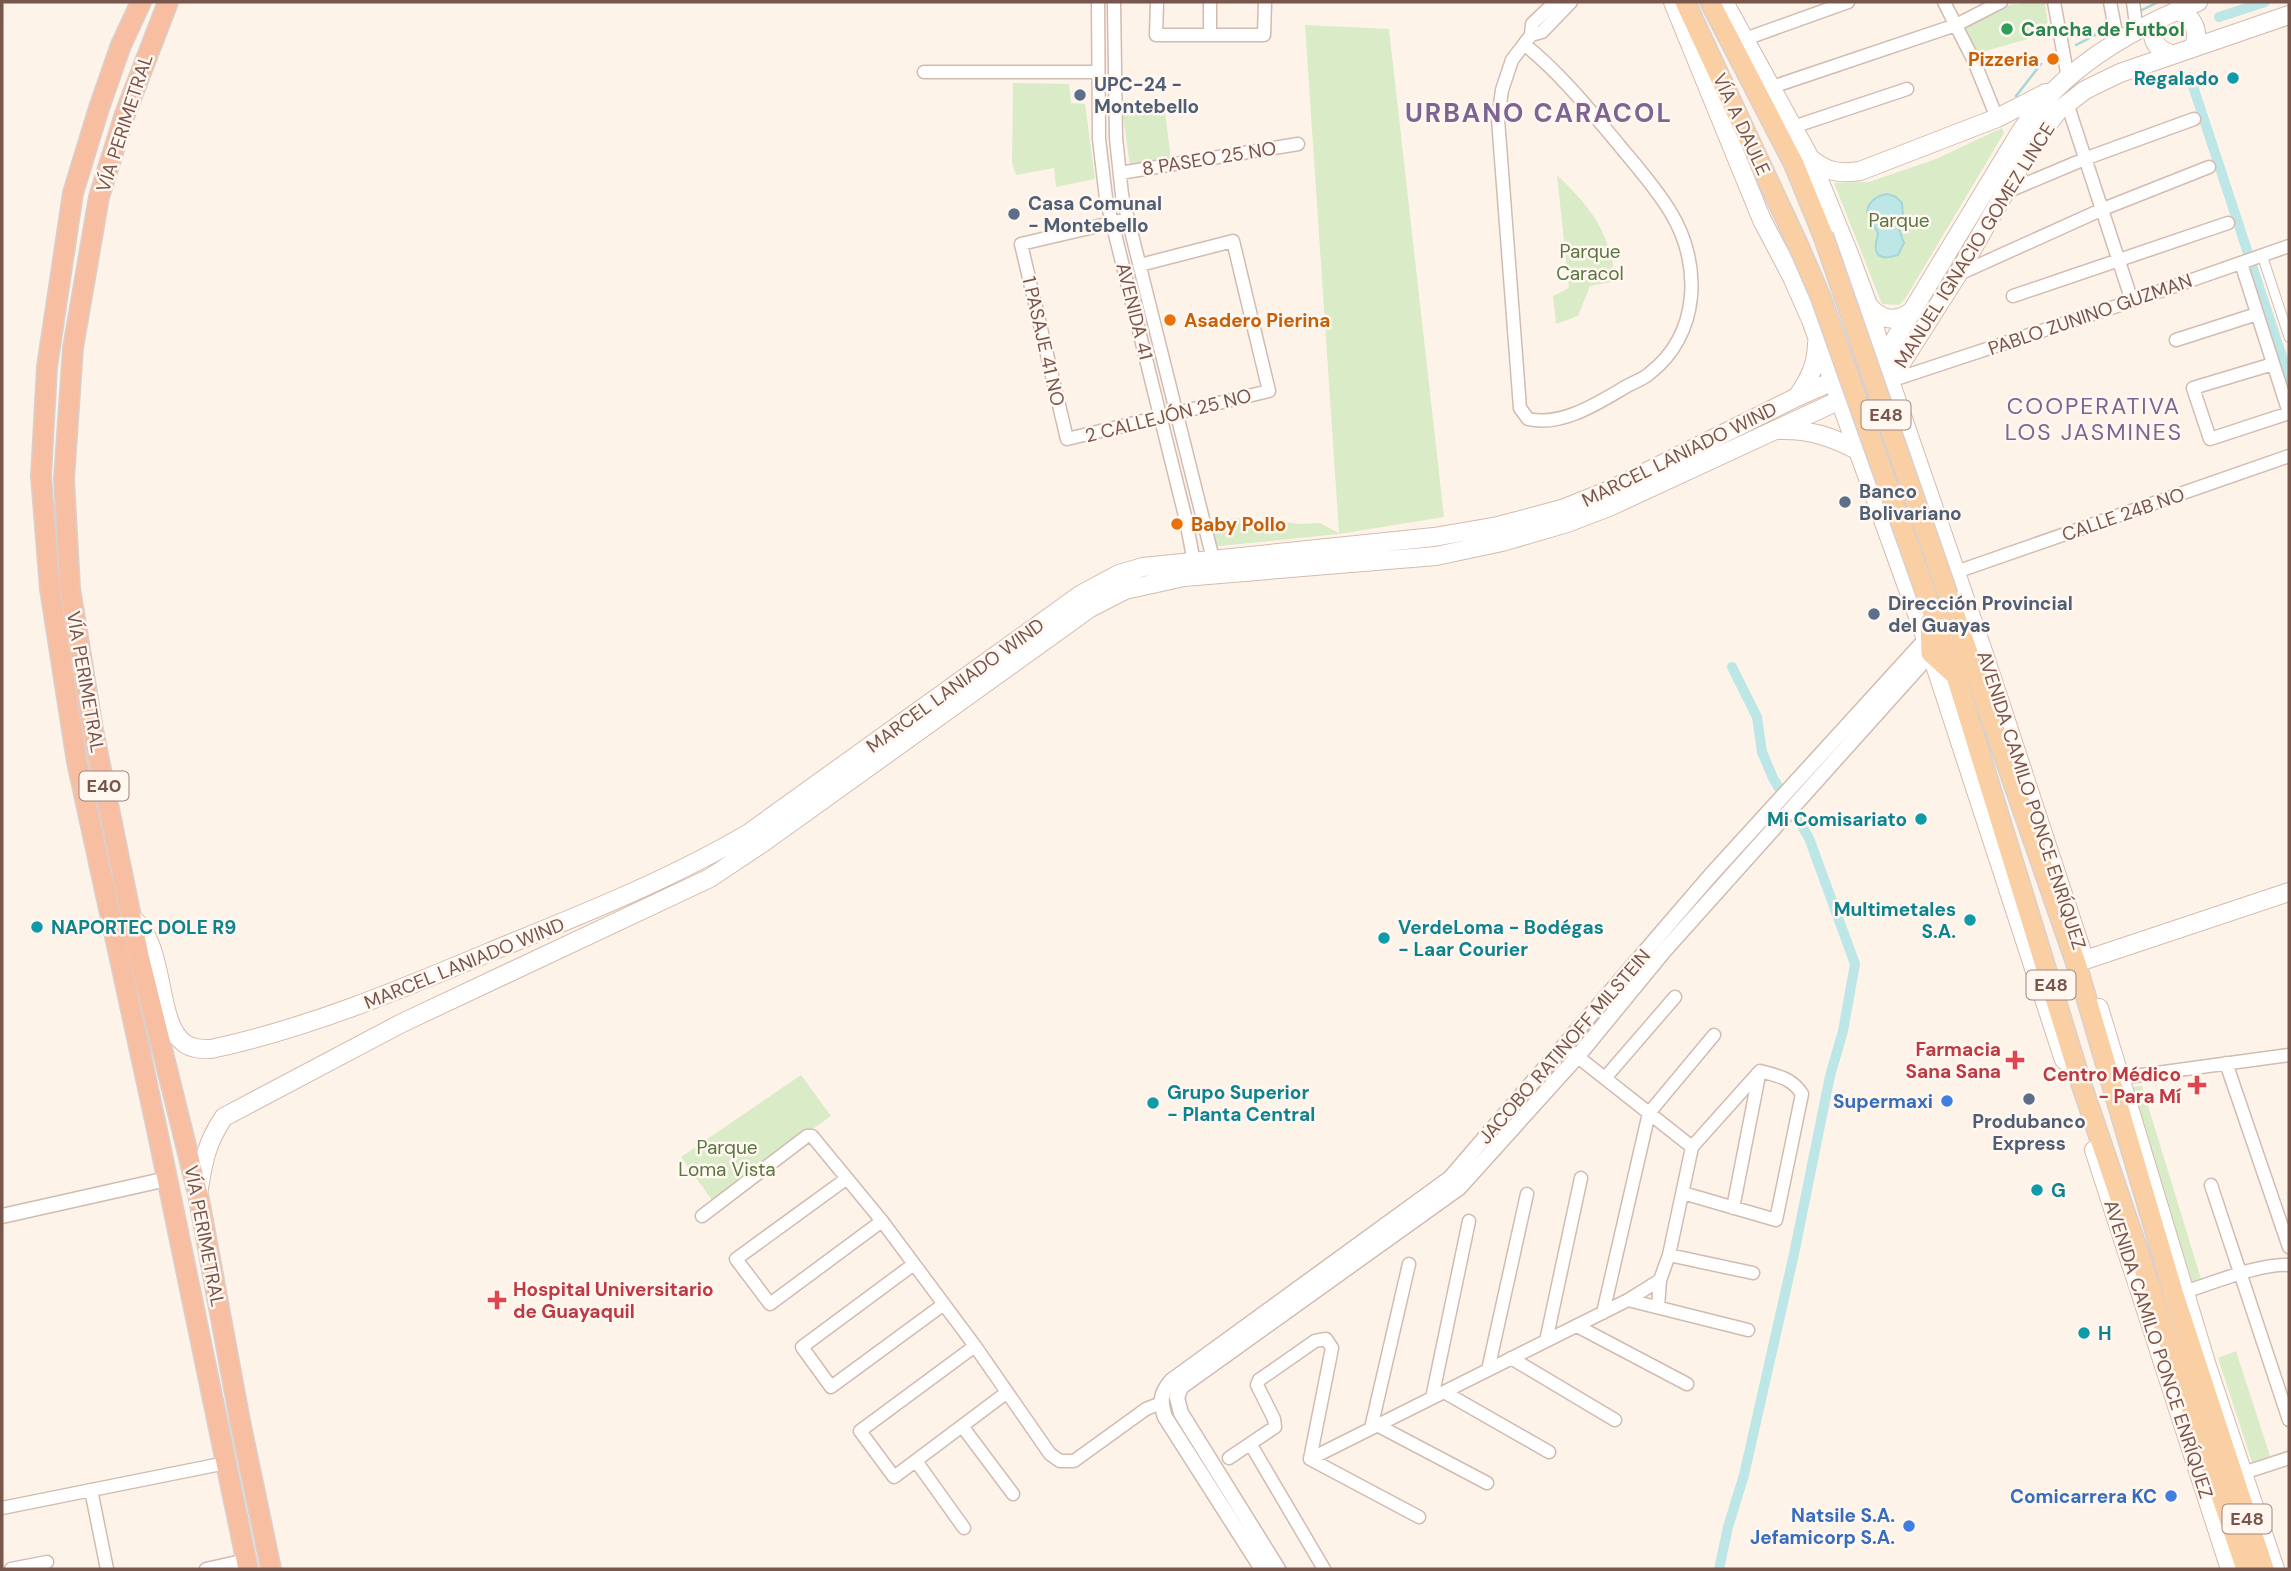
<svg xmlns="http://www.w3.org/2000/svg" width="2291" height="1571" viewBox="0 0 2291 1571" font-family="'DM Sans',sans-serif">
<rect width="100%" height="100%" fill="#fdf3e9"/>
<path fill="#daebc7" d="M2029,2H2045L2049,33L1978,53L1963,25L2003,6Z
M1305,25L1389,29L1444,517L1339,534L1211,547L1205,525L1236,518L1261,519L1301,524L1320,523L1339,533Z
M1013,83L1069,84L1071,103L1085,104L1095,179L1056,187L1054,168L1016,175L1012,163Z
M1164,104L1171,159L1130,166L1122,108Z
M2002,128L2004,133L1905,299L1899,305L1882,304L1834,183L1869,182L1936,159Z
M1557,175C1593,210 1608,229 1616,281L1590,286L1578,316L1556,324L1553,296L1569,288Z
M801,1075L831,1116L712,1200L681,1157Z
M2142,1086L2201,1279V1283L2195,1285L2192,1282L2132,1087Z
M2236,1351L2270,1456L2252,1462L2218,1358Z"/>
<path fill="#bde6e7" stroke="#a3d7d9" stroke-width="2" d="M1888,194L1896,197L1902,203L1903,216L1899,229L1904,243L1898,255C1877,262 1872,253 1878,234C1876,227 1872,224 1869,218C1863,204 1877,195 1888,194Z"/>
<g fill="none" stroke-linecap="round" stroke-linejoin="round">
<path stroke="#a3d7d9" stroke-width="2.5" d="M2138,12L2158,2
M2076,45L2111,27
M2016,96L2041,64"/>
<path stroke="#bde6e7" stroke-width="10" d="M2219,17L2265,2
M2190,77L2289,378
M1719,1569L1728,1527L1744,1475L1794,1254L1830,1076L1843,1031L1855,964L1809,838L1773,778L1762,752L1757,717L1732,667"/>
<defs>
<path id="pedestrian" d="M2262,255L2289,337"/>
<path id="minor" d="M1098,2L1099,139L1106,198L1186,520L1195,568
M1114,2L1116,138L1122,195L1215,567
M1157,2L1156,35H1264L1265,2
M1944,2L1974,61L1997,118
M2054,2L2068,78
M2110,2L2118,43
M2133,2L2137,32
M1210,35V2
M1531,35L1542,32L1571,2
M1745,39L1848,2
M1524,44C1561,74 1589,109 1619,145C1637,167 1657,189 1671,213C1702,264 1700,334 1650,373C1644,379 1634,382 1627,386C1598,403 1562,427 1528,419L1520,408L1498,119L1502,90L1512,60L1531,35L1532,24L1555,2
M924,72H1098
M1772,87L1956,25L2001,2
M2067,103L2132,301
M1793,127L1907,89
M1120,173L1298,144
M2004,193L2087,158L2194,119
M1128,219L1021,244L1067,439L1269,391L1233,241L1140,265
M2241,263L2289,413L2210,439L2193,388L2273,364
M1959,274L2103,209L2209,167
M2013,296L2228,223
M2176,340L2257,314
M1890,381L2132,301L2289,246
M1956,572L2289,456
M1564,1046L1692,1147
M2226,1063L2289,1247
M1605,1078L1675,997
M2120,1078L2289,1055
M846,1179L736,1259L770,1304L882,1221
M2211,1185L2289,1420
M1733,1208L1759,1075
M702,1216L807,1136H812L882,1221L975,1346L1050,1454L1060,1461H1074L1146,1409L1161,1403
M1669,1255L1753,1273
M914,1264L802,1347L831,1387L944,1304
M2178,1294C2208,1285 2259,1263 2289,1265
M1628,1300L1748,1330
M1658,1307L1660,1280L1669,1255L1692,1147L1760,1071C1778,1076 1792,1078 1802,1094L1776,1220L1683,1193
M1603,1313L1649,1113L1714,1035
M1577,1326L1687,1384
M1546,1341L1581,1178
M975,1346L860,1431L894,1477L1006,1393
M1511,1358L1615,1420
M1488,1370L1527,1194
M1444,1392L1549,1452
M1432,1398L1469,1221
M1377,1425L1487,1483
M962,1426L1013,1494
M1371,1428L1409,1264
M1251,1445L1324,1569
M1229,1458L1275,1427L1274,1419L1257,1385L1259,1380L1315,1341L1326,1339L1332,1348L1310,1459
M1310,1459L1628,1300L1660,1280
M1310,1459L1419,1517
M916,1461L964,1528
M2243,1473L2289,1458
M91,1490L107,1569
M2,1508L226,1463
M11,1569L47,1562
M206,1569L246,1560"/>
<path id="tertiary" d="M2,1216L167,1179
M1262,1569L1165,1417C1160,1402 1160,1394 1171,1381L1450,1178L1710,876L1926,639
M1278,1569L1181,1413L1177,1398L1181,1387L1459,1188L1578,1056L1664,951L1931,653"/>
<path id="secondary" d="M1673,2L1762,220L1792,277L1811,320L1931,653L2064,1060
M1724,2L1810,158L1851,259L1868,305L1890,381L1985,657L2083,955
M2177,10C2193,17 2200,30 2194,46
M2157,21C2149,36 2154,49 2171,54
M1810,158C1826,172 1839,174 1860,171L1997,118L2046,93
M1868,305C1882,322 1898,323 1915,309
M1883,359L2021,131C2061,69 2131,29 2198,2
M1890,381L1958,274L2034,142L2058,111L2085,90L2120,73L2289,15
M1797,397C1809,380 1817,364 1817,343
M1780,430C1809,429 1832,437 1857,450
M132,918C167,946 155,1022 184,1043C192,1049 201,1049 211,1049C310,1028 404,988 497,949C583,914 669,880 749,833L1080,595L1119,574L1143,567L1434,537L1498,526L1562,509L1612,489L1797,397L1883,359
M2085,960L2289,892
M2099,1008L2207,1366L2275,1569
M2094,1150L2230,1569
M198,1194C203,1163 206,1143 224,1117L402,1023L710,878L764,842L1090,608L1125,590L1184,577L1436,556L1502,542L1567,523L1609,507L1840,400L1890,381"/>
<path id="primary" d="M1685,2L1799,247
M1710,2L1794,164L1823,235
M1948,595L2076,963L2174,1295L2264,1569
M1929,602L1956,676L2083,1089L2246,1569
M1930,622L1931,653L1953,673"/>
<path id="trunk" d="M141,2L121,45L99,108L73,193L47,367L41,476L50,589L77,762L156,1125L248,1569
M168,2L125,114L99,197L73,348L64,479L70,588L93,730L139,956L198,1194L240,1421L271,1569"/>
</defs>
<use href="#pedestrian" stroke="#d2bbb1" stroke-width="11"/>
<use href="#minor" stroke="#d2bbb1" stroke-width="15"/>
<use href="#tertiary" stroke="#d2bbb1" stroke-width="17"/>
<use href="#secondary" stroke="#d5bbae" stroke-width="20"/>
<use href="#primary" stroke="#d9d0cd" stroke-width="22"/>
<use href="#trunk" stroke="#d9d0cd" stroke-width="22"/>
<use href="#pedestrian" stroke="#fff" stroke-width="9"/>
<use href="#minor" stroke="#fff" stroke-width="12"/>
<use href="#tertiary" stroke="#fff" stroke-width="14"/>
<use href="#secondary" stroke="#fff" stroke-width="18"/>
<use href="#primary" stroke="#facfa3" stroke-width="19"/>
<use href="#trunk" stroke="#f8bea2" stroke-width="19"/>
<defs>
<path id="primary-bridge" d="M1823,235L1948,595
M1799,247L1821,298L1929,602"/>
</defs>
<use href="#primary-bridge" stroke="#d9d0cd" stroke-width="22" stroke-linecap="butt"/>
<use href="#primary-bridge" stroke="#facfa3" stroke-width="19"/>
</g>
<circle fill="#2e9e5b" stroke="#fff7f0" stroke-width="2.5" cx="2007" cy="29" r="7"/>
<g fill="#e8710a" stroke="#fff7f0" stroke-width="2.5">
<circle cx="2053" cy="59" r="7"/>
<circle cx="1170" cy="320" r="7"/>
<circle cx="1177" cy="524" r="7"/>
</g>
<g fill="#0f9aa8" stroke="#fff7f0" stroke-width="2.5">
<circle cx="2233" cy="78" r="7"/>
<circle cx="1921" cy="819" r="7"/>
<circle cx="1970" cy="920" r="7"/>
<circle cx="37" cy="927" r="7"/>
<circle cx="1384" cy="938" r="7"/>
<circle cx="1153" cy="1103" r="7"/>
<circle cx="2037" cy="1190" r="7"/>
<circle cx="2084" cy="1333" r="7"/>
</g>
<g fill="#5c6f8a" stroke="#fff7f0" stroke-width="2.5">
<circle cx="1080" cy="95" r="7"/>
<circle cx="1014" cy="214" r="7"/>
<circle cx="1845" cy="502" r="7"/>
<circle cx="1874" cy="614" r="7"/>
<circle cx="2029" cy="1099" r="7"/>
</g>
<g fill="#e0444e" stroke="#fff7f0" stroke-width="2.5">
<path d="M2011.5 1049.5h7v7h7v7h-7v7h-7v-7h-7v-7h7z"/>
<path d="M2193.5 1074.5h7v7h7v7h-7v7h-7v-7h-7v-7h7z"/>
<path d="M493.5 1289.5h7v7h7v7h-7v7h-7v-7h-7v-7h7z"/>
</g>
<g fill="#3f7fe0" stroke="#fff7f0" stroke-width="2.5">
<circle cx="1947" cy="1101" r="7"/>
<circle cx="2171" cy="1496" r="7"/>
<circle cx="1909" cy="1526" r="7"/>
</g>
<g text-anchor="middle" stroke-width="5" stroke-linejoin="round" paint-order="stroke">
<g fill="#fff7f0" stroke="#a0867d" stroke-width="2">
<rect x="1861.5" y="400.5" width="49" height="29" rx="5"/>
<rect x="79.5" y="771.5" width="49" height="29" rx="5"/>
<rect x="2026.5" y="970.5" width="49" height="29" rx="5"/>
<rect x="2222.5" y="1504.5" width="49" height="29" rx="5"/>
</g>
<g font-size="18" font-weight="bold" fill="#78564c">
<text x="1886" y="421">E48</text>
<text x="104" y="792">E40</text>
<text x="2051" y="991">E48</text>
<text x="2247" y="1525">E48</text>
</g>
<g font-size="19" font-weight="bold" fill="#27864d" stroke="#fff7f0" text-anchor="start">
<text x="2021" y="36">Cancha de Futbol</text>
</g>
<g font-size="19" font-weight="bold" fill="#c56008" stroke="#fff7f0" text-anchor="start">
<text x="2039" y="66" text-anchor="end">Pizzeria</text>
<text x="1184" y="327">Asadero Pierina</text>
<text x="1191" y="531">Baby Pollo</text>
</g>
<g font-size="19" font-weight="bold" fill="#0d838f" stroke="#fff7f0" text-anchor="start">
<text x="2219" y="85" text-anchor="end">Regalado</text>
<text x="1907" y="826" text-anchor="end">Mi Comisariato</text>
<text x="1956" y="916" text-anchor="end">Multimetales<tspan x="1956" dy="22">S.A.</tspan></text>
<text x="51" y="934">NAPORTEC DOLE R9</text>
<text x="1398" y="934">VerdeLoma - Bodégas<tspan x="1398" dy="22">- Laar Courier</tspan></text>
<text x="1167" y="1099">Grupo Superior<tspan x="1167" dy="22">- Planta Central</tspan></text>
<text x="2051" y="1197">G</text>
<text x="2098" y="1340">H</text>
</g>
<g font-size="19" font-weight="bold" fill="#4e5e75" stroke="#fff7f0" text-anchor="start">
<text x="1094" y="91">UPC-24 -<tspan x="1094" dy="22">Montebello</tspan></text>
<text x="1028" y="210">Casa Comunal<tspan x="1028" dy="22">- Montebello</tspan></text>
<text x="1859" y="498">Banco<tspan x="1859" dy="22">Bolivariano</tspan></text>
<text x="1888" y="610">Dirección Provincial<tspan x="1888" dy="22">del Guayas</tspan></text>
<text x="2029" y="1128" text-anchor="middle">Produbanco<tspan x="2029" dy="22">Express</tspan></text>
</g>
<g font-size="19" fill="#78564c" stroke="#fff7f0">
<text transform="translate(124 123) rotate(-72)" y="7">VÍA PERIMETRAL</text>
<text transform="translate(1742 124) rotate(65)" y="7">VÍA A DAULE</text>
<text transform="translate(1209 158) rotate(-9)" y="7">8 PASEO 25 NO</text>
<text transform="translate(1974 245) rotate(-58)" y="7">MANUEL IGNACIO GOMEZ LINCE</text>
<text transform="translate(1135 311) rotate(76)" y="7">AVENIDA 41</text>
<text transform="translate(2090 314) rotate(-19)" y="7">PABLO ZUNINO GUZMAN</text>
<text transform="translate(1044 341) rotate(77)" y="7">1 PASAJE 41 NO</text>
<text transform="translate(1168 415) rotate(-14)" y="7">2 CALLEJÓN 25 NO</text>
<text transform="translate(1679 454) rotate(-26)" y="7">MARCEL LANIADO WIND</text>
<text transform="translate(2123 514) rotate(-19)" y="7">CALLE 24B NO</text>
<text transform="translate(86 682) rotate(80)" y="7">VÍA PERIMETRAL</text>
<text transform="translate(955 685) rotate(-36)" y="7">MARCEL LANIADO WIND</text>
<text transform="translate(2032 800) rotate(72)" y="7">AVENIDA CAMILO PONCE ENRÍQUEZ</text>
<text transform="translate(464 963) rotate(-22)" y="7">MARCEL LANIADO WIND</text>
<text transform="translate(1564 1046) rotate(-49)" y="7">JACOBO RATINOFF MILSTEIN</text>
<text transform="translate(205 1236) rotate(79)" y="7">VÍA PERIMETRAL</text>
<text transform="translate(2159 1349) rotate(72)" y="7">AVENIDA CAMILO PONCE ENRÍQUEZ</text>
</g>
<g font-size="19" fill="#587741" stroke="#fff7f0">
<text x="1899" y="227">Parque</text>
<text x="1590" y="258">Parque<tspan x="1590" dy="22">Caracol</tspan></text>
<text x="727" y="1154">Parque<tspan x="727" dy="22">Loma Vista</tspan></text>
</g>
<g font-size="19" font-weight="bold" fill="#be3a42" stroke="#fff7f0" text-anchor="end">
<text x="2001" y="1056">Farmacia<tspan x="2001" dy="22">Sana Sana</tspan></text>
<text x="2181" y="1081">Centro Médico<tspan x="2181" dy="22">- Para Mí</tspan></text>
<text x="513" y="1296" text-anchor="start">Hospital Universitario<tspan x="513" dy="22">de Guayaquil</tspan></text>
</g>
<g font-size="19" font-weight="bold" fill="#366cbe" stroke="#fff7f0" text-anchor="end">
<text x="1933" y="1108">Supermaxi</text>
<text x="2157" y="1503">Comicarrera KC</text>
<text x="1895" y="1522">Natsile S.A.<tspan x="1895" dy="22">Jefamicorp S.A.</tspan></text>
</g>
<g font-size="23" letter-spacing="2" fill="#7d6493" stroke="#fff7f0">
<text x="2094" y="414">COOPERATIVA<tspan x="2094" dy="26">LOS JASMINES</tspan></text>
</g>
<g font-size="26" font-weight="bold" letter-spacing="2" fill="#7d6493" stroke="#fff7f0">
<text x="1539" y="122">URBANO CARACOL</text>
</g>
</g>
<rect width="2291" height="1571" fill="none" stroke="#78564c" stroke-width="7"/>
</svg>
